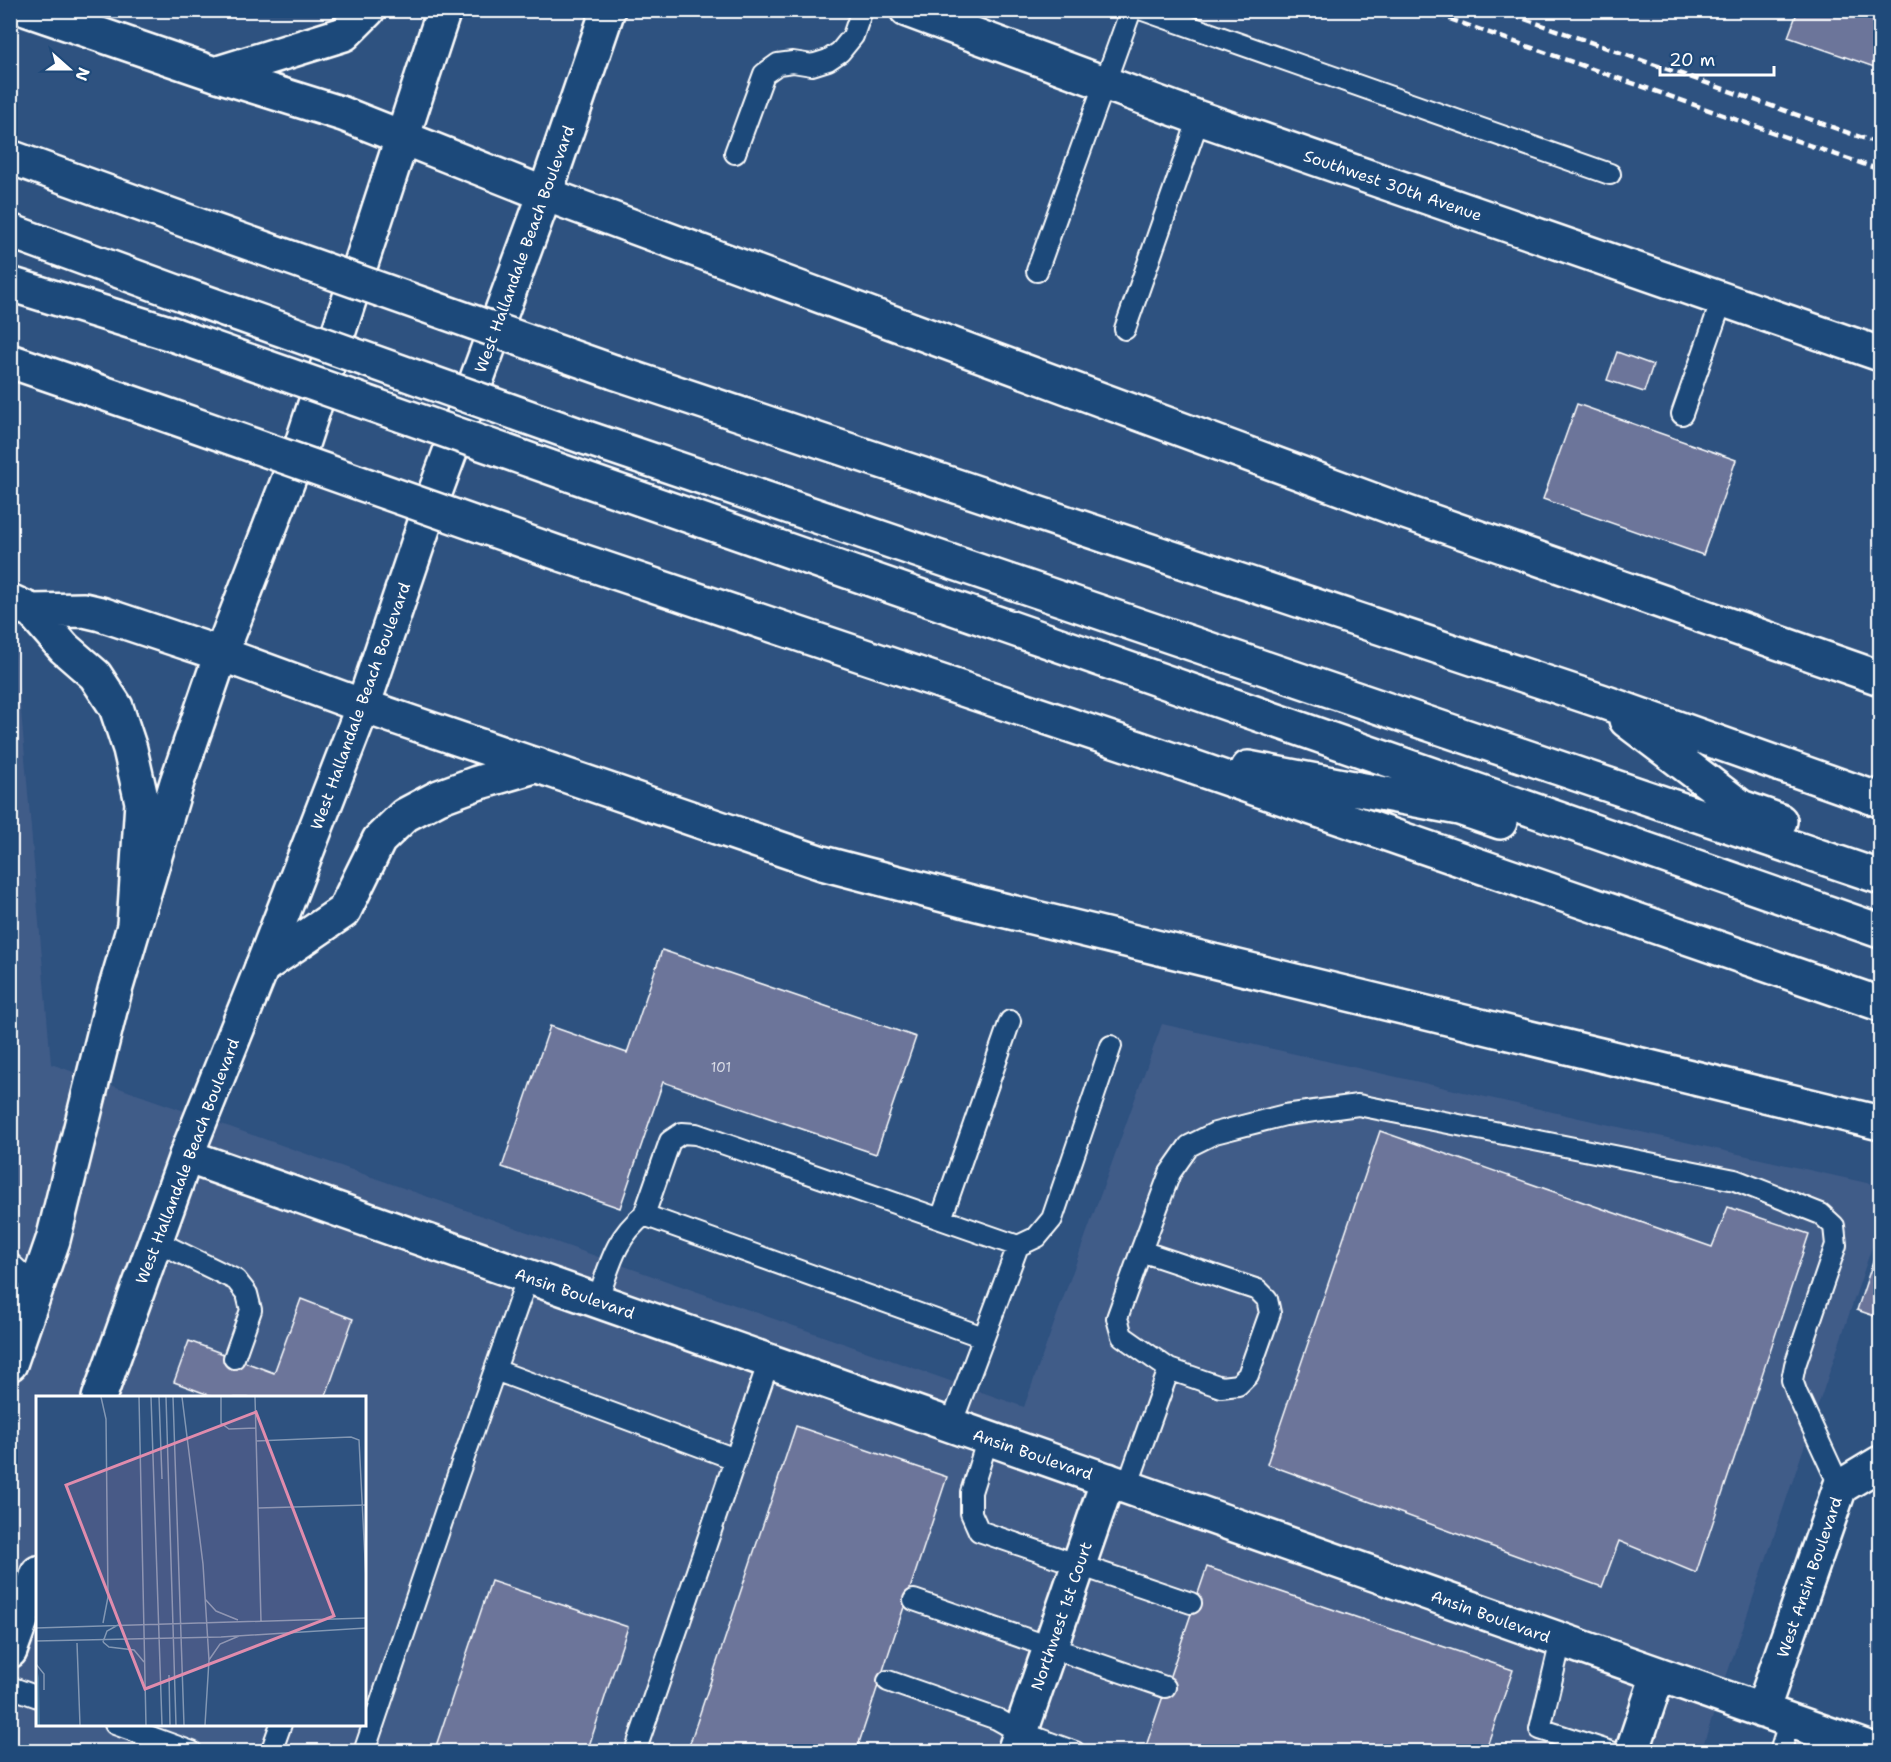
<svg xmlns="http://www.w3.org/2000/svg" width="1891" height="1762" viewBox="0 0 1891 1762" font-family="'Shantell Sans',sans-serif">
<rect width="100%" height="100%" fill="#2e5280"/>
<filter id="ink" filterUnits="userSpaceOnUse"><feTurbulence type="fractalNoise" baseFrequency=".0167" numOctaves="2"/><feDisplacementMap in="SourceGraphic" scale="12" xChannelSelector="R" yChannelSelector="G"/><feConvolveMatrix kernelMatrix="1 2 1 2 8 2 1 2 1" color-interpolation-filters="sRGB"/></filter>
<g filter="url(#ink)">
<path fill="#415c88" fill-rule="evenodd" d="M11,650L16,652L51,1064L1024,1407L1162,1024L1880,1186V1223L1701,1751L11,1752ZM38,1398H364V1724H38Z"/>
<path fill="#6c749a" stroke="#fff" stroke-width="1.5" d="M1798,10H1880V69L1788,37Z
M1617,352L1653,365L1644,392L1607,380Z
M1577,404L1736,460L1703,555L1543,499Z
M662,950L916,1037L876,1154L663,1082L620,1208L502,1167L550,1026L627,1053Z
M1380,1131L1712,1247L1728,1207L1809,1234L1696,1573L1619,1541L1602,1587L1267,1464Z
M1880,1241V1318L1857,1310Z
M301,1299L353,1319L325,1398H217L174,1382L189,1341L274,1373Z
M796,1426L947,1477L856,1752H687Z
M1207,1567L1513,1670L1485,1752H1144Z
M491,1581L628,1627L587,1752H434Z
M1880,1582V1604L1874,1601Z"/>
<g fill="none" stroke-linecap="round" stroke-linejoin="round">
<defs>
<path id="lane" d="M1143,10L1610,174
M735,153L764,74L778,64L793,62L812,65L828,60L840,52L853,36L862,10
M1037,271L1131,10
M1125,329L1199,118
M1682,414L1722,300
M941,1219L1010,1021
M156,1241L236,1280L247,1294L251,1310L234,1358
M1018,1246L1037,1237L1052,1219L1111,1046
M1141,1251L1170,1173L1189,1146L1215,1133L1285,1115L1358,1105L1735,1180L1821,1214L1834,1226L1836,1245L1795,1365L1792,1380L1797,1394L1840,1487
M1141,1251L1258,1290L1267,1299L1270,1313L1248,1375L1238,1385L1221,1387L1169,1369L1122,1336L1117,1318Z
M10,1263L37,1288
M597,1301C610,1266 614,1239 644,1215
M495,1370L735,1459
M951,1425L1018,1246L696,1134L682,1133L670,1141L644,1215L983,1337
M988,1438L971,1492V1513L979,1531L1191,1603
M1127,1487L1169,1369
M914,1600L1165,1687
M1561,1640L1540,1729L1611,1752
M888,1681L997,1719L1020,1732L1075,1752
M10,1687L38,1697
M115,1724L192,1752
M271,1752L281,1724
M364,1752L455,1483L528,1276
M635,1752L769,1361
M1780,1752L1790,1720"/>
<path id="street" d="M907,10L1199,118L1880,354
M186,1156L1880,1752
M1762,1711L1840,1487L1880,1463
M1014,1752L1108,1480
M1632,1752L1658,1675"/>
<path id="primary" d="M10,1364L53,1240L115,990L177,782L221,654L301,447L444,10
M99,1398L186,1156L262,967L363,706L436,490L545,194L608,10
M10,1651L38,1573"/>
<path id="highway" d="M28,10L215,74L343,114L545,194L1405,512L1880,678
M215,74L344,34L368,10
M10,157L209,229
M10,231L185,295
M10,284L175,335
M10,361L150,409
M614,372L1601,701L1880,800
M584,437L1880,877
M572,475L1880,931
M561,554L1138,748L1880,1004
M10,601L32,611L84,610L101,614L221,654L363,706L822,863L978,904L1880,1123
M32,611L64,648L95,675L116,707L130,749L142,802L134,925
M1626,720L1741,807L1780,821
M1248,768L1459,808L1500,822
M262,967L344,911L379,840L405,815L439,797L477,783L538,765"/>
</defs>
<use href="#lane" stroke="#fff" stroke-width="24"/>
<use href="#street" stroke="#fff" stroke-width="38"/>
<use href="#primary" stroke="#fff" stroke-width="38"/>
<use href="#highway" stroke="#fff" stroke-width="38"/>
<use href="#lane" stroke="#1f4a7a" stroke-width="20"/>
<use href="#street" stroke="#1f4a7a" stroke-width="33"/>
<use href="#primary" stroke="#1f4a7a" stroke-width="33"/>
<use href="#highway" stroke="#1f4a7a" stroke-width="33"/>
<path stroke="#fff" stroke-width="4.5" stroke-dasharray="9 4.5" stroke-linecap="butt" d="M1424,10L1880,170
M1499,10L1880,144"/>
<defs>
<path id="highway-bridge" d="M209,229L614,372
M185,295L584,437
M175,335L572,475
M150,409L561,554"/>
</defs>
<use href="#highway-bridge" stroke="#fff" stroke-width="38" stroke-linecap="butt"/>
<use href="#highway-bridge" stroke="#1f4a7a" stroke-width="33"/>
</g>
</g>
<g text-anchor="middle" stroke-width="5" stroke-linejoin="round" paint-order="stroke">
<g font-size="14" fill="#dadce6">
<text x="721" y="1072">101</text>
</g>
<g font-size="16" fill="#fff" stroke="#1f4a7a">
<text transform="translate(1393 185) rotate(19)" y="6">Southwest 30th Avenue</text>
<text transform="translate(524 249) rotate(-70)" y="6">West Hallandale Beach Boulevard</text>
<text transform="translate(360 706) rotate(-70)" y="6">West Hallandale Beach Boulevard</text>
<text transform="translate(187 1161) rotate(-69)" y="6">West Hallandale Beach Boulevard</text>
<text transform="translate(575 1293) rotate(19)" y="6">Ansin Boulevard</text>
<text transform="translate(1033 1454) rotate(19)" y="6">Ansin Boulevard</text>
<text transform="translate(1809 1577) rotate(-71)" y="6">West Ansin Boulevard</text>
<text transform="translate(1061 1616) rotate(-71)" y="6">Northwest 1st Court</text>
<text transform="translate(1491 1616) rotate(20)" y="6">Ansin Boulevard</text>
</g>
</g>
<g transform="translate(36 1396)">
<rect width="330" height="330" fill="#2e5280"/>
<path d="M2,277L3,282L4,329H0Z" fill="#41769e"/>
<path fill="none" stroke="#8297b3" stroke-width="1.5" d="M65,1L70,23L72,201L67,227M103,1L110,329M115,1L126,329M123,1L126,83M130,1L140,329M137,1L148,329M146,1L167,168L173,264L169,329M185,1V27L193,33L220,32M219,1L225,225M220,45L315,41L323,44L330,183M222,112L330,109M169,203L180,215L202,224M0,232L330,222M0,245L185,241L330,232M67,246L71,235L82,229M67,246L73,251L98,254L108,266M41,247L44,329M173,264L184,248L203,240M0,268L8,278V294M133,279L134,329"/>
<path fill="#e08cad" fill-opacity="0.15" stroke="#e08cad" stroke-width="3" d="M220,16L298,220L109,293L30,89Z"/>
<rect width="330" height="330" fill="none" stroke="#fff" stroke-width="3"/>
</g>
<rect width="1891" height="1762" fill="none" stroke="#1f4a7a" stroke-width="36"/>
<rect x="18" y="18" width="1855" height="1726" fill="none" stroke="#fff" stroke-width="2" filter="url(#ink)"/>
<g transform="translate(69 69) rotate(111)" stroke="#1f4a7a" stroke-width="4.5" paint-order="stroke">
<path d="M0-4.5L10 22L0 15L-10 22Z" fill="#ffffff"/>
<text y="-9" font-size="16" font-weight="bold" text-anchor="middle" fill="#ffffff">N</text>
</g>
<path d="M1660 66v9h114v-9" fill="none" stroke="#ffffff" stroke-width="3"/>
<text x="1669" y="66" font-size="18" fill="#ffffff" stroke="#1f4a7a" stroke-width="4.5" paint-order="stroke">20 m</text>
</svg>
